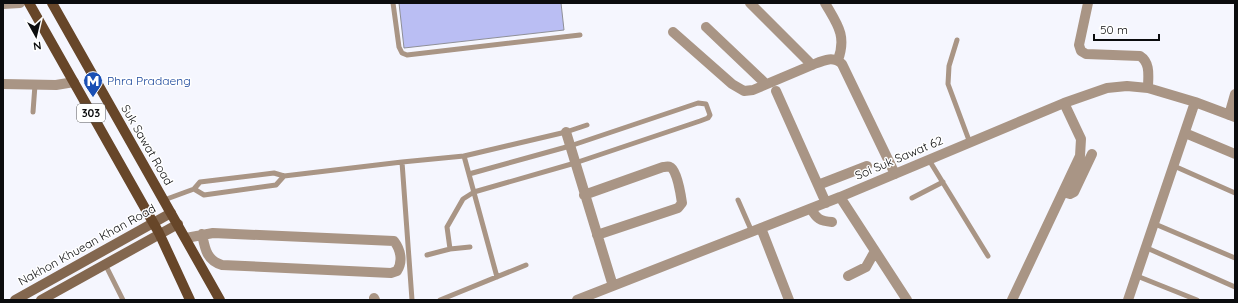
<svg xmlns="http://www.w3.org/2000/svg" width="1238" height="303" viewBox="0 0 1238 303" font-family="Quicksand,sans-serif">
<rect width="100%" height="100%" fill="#f5f6fe"/>
<path fill="#babef3" stroke="#8e8f97" d="M399,3H561L564,30L404,48Z"/>
<g fill="none" stroke-linecap="round" stroke-linejoin="round">
<path stroke="#96979d" stroke-width="1.5" stroke-dasharray="3 2" stroke-linecap="butt" d="M401,299V300"/>
<path stroke="#a99585" stroke-width="5" d="M393,3L399,47L402,53L407,55L580,35
M957,40L949,66L948,84L970,143
M33,112L35,85
M464,156L497,277
M929,160L988,256
M402,162L464,156L566,132L587,125
M1174,166L1235,193
M469,174L570,146L698,103L706,104L710,115L708,118L700,121L575,163L474,192L463,199L447,227L450,249L470,247
M194,189L204,195L276,185L284,176
M912,198L943,182
M164,200L194,189L200,182L274,173L284,176L402,162L412,300
M738,200L752,232
M1155,224L1235,258
M1147,248L1235,287
M427,255L450,249
M105,264L123,300
M1137,276L1197,300
M440,300L526,265"/>
<path stroke="#a99585" stroke-width="10" d="M750,3L812,65C822,61 833,55 842,64L895,174
M825,3C837,24 847,35 838,60
M1088,3L1079,45L1081,51L1086,54L1140,56C1151,63 1148,77 1148,88
M3,4L20,3
M706,27L766,84
M673,32L732,84L744,91L753,90L812,65
M3,84L56,85L74,82
M776,91L826,203
M1229,115L1235,94
M566,132L613,286
M1185,133L1235,154
M818,185L867,166
M1063,192L1070,194L1074,192L1092,154
M584,195L663,167C666,167 668,166 670,167C677,169 681,196 682,203L678,208L597,235
M840,197L907,300
M811,209C817,219 820,221 832,222
M761,228L789,300
M186,238L213,233L394,241C401,250 403,262 397,271L391,273L222,265C206,260 205,248 202,234
M848,276L866,267L875,251
M374,298L375,300
M577,300L840,197L1064,103L1107,88L1127,86L1148,88L1195,102L1235,117
M1012,300L1080,156L1081,139L1064,103
M1128,300L1195,102"/>
<path stroke="#83674f" stroke-width="10" d="M15,300L171,213
M41,300L178,224"/>
<path stroke="#674629" stroke-width="10" d="M29,3L159,233L190,300
M52,3L220,300"/>
</g>
<defs>
<symbol id="metro-pin" viewBox="-11 -11 22 30"><path d="M0 17L-7.5 6A9.5 9.5 0 1 1 7.5 6Z" fill="#1a4fb4" stroke="#fff"/><path d="M-5.5 5V-5H-3L0 0L3-5H5.5V5H3V-.5L0 4L-3-.5V5Z" fill="#fff"/></symbol>
</defs>
<g fill-rule="evenodd">
<use href="#metro-pin" x="82" y="70" width="22" height="30"/>
</g>
<g text-anchor="middle" stroke-width="3" stroke-linejoin="round" paint-order="stroke">
<rect fill="#fff" stroke="#545556" stroke-width="1" x="77" y="104" width="28" height="18" rx="3"/>
<g font-size="11" font-weight="bold" fill="#0b0c0e">
<text x="91" y="117">303</text>
</g>
<g font-size="12" fill="#164399" stroke="#fff" text-anchor="start">
<text x="107" y="85">Phra Pradaeng</text>
</g>
<g font-size="12" fill="#0b0c0e" stroke="#fff">
<text transform="translate(147 145) rotate(60)" y="4">Suk Sawat Road</text>
<text transform="translate(899 158) rotate(-23)" y="4">Soi Suk Sawat 62</text>
<text transform="translate(87 245) rotate(-29)" y="4">Nakhon Khuean Khan Road</text>
</g>
</g>
<rect width="1238" height="303" fill="none" stroke="#0b0c0e" stroke-width="8"/>
<g transform="translate(36 36) rotate(172)" stroke="#ffffff" stroke-width="3" paint-order="stroke">
<path d="M0-3L7 15L0 10L-7 15Z" fill="#0b0c0e"/>
<text y="-6" font-size="11" font-weight="bold" text-anchor="middle" fill="#0b0c0e">N</text>
</g>
<path d="M1094 34v6h65v-6" fill="none" stroke="#0b0c0e" stroke-width="2"/>
<text x="1100" y="34" font-size="12" fill="#0b0c0e" stroke="#ffffff" stroke-width="3" paint-order="stroke">50 m</text>
</svg>
